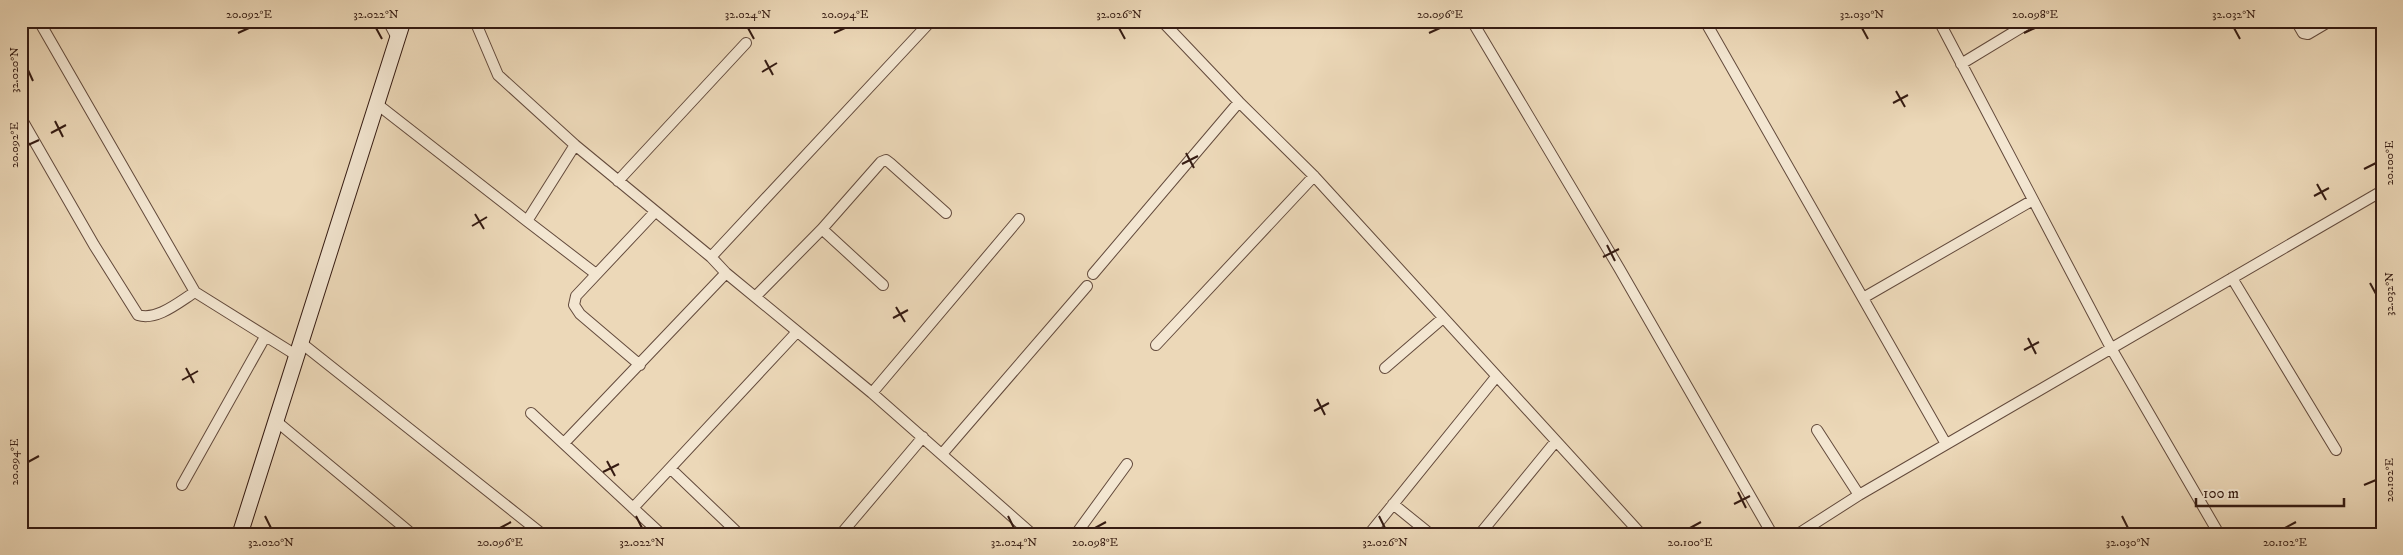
<svg xmlns="http://www.w3.org/2000/svg" width="2403" height="555" viewBox="0 0 2403 555" font-family="'IM FELL DW Pica',serif">
<rect width="100%" height="100%" fill="#ecd8b8"/>
<filter id="stains"><feTurbulence type="fractalNoise" baseFrequency=".004" numOctaves="4"/><feColorMatrix values="0 0 0 0 .2 0 0 0 0 .09 0 0 0 0 .02 0 0 0 .5 -.17"/></filter>
<radialGradient id="worn" r=".72"><stop offset=".6" stop-color="#630" stop-opacity="0"/><stop offset="1" stop-color="#630" stop-opacity=".3"/></radialGradient>
<g fill="none" stroke-linecap="round" stroke-linejoin="round">
<defs>
<path id="street" d="M39,21L195,292
M388,21L397,38
M475,21L498,75L575,145L711,257L726,273L872,393L1032,534
M1162,21L1239,102L1314,176L1641,534
M1472,21L1619,268L1772,534
M1705,21L1946,444
M1939,21L2111,348L2219,534
M2296,21L2303,33L2308,34L2330,21
M1961,64L2032,21
M377,104L527,221
M21,118L94,245L138,315C157,321 179,302 195,292L296,355
M575,145L527,221L596,274
M618,181L746,43
M822,229L883,285
M711,257L931,21
M1093,274L1239,102
M2232,278L2336,450
M756,296L822,229L881,162L886,160L890,163L946,213
M1863,298L2033,200
M300,342L542,534
M1156,345L1314,176
M640,365L580,314L574,305L576,296L655,212
M1385,368L1443,318
M872,393L1019,219
M531,413L661,534
M276,421L412,534
M1817,430L1859,495
M564,443L726,273
M942,454L1087,286
M671,469L739,534
M182,485L265,337
M1393,504L1430,534
M633,508L796,333
M1370,533L1496,377
M841,534L923,437
M1076,534L1127,464
M1480,534L1556,441
M1798,534L1859,495L2382,191"/>
<path id="secondary" d="M240,534L403,21"/>
</defs>
<use href="#street" stroke="#634a3c" stroke-width="12"/>
<use href="#secondary" stroke="#351b12" stroke-width="17"/>
<use href="#street" stroke="#f3e6d1" stroke-width="10"/>
<use href="#secondary" stroke="#f3e6d1" stroke-width="15"/>
</g>
<path fill="none" stroke="#351b12" stroke-width="2" d="M376,28L382,39M748,28L754,39M1119,28L1125,39M1862,28L1868,39M2234,28L2240,39M238,33L249,28M834,33L845,28M1429,33L1440,28M2024,33L2035,28M765,60L773,75M28,70L33,81M762,72L777,63M1896,91L1905,107M1893,103L1908,95M55,121L63,137M51,133L66,125M28,145L39,140M1186,153L1194,168M1182,164L1198,156M2364,169L2376,163M2317,184L2326,200M2314,196L2329,188M475,214L484,229M472,226L487,217M1607,245L1615,261M1603,257L1619,249M2370,283L2376,294M896,307L905,322M893,318L908,310M2028,338L2036,354M2024,350L2039,342M186,368L194,383M182,380L198,371M1317,399L1325,415M1314,411L1329,403M607,461L615,476M28,462L39,456M603,472L619,464M2364,485L2376,480M1738,492L1746,508M1734,504L1750,496M265,516L271,528M636,516L642,528M1008,516L1014,528M1379,516L1385,528M2122,516L2128,528M500,528L511,522M1095,528L1106,522M1690,528L1701,522M2285,528L2296,522"/>
<rect width="2403" height="555" fill="none" stroke="#ecd8b8" stroke-width="55"/>
<path d="M2196 498v8h148v-8" fill="none" stroke="#351b12" stroke-width="2.5"/>
<text x="2203" y="498" font-size="15" fill="#351b12" stroke="#f3e6d1" stroke-width="4" paint-order="stroke">100 m</text>
<rect x="28" y="28" width="2348" height="500" fill="none" stroke="#351b12" stroke-width="2"/>
<g font-size="12" text-anchor="middle" fill="#351b12">
<text x="249" y="18">20.092°E</text>
<text x="376" y="18">32.022°N</text>
<text x="748" y="18">32.024°N</text>
<text x="845" y="18">20.094°E</text>
<text x="1119" y="18">32.026°N</text>
<text x="1440" y="18">20.096°E</text>
<text x="1862" y="18">32.030°N</text>
<text x="2035" y="18">20.098°E</text>
<text x="2234" y="18">32.032°N</text>
<text transform="translate(14 70) rotate(-90)" y="4">32.020°N</text>
<text transform="translate(14 145) rotate(-90)" y="4">20.092°E</text>
<text transform="translate(2389 163) rotate(-90)" y="4">20.100°E</text>
<text transform="translate(2389 294) rotate(-90)" y="4">32.032°N</text>
<text transform="translate(14 462) rotate(-90)" y="4">20.094°E</text>
<text transform="translate(2389 480) rotate(-90)" y="4">20.102°E</text>
<text x="271" y="546">32.020°N</text>
<text x="500" y="546">20.096°E</text>
<text x="642" y="546">32.022°N</text>
<text x="1014" y="546">32.024°N</text>
<text x="1095" y="546">20.098°E</text>
<text x="1385" y="546">32.026°N</text>
<text x="1690" y="546">20.100°E</text>
<text x="2128" y="546">32.030°N</text>
<text x="2285" y="546">20.102°E</text>
</g>
<rect width="100%" height="100%" filter="url(#stains)"/>
<rect width="100%" height="100%" fill="url(#worn)"/>
</svg>
